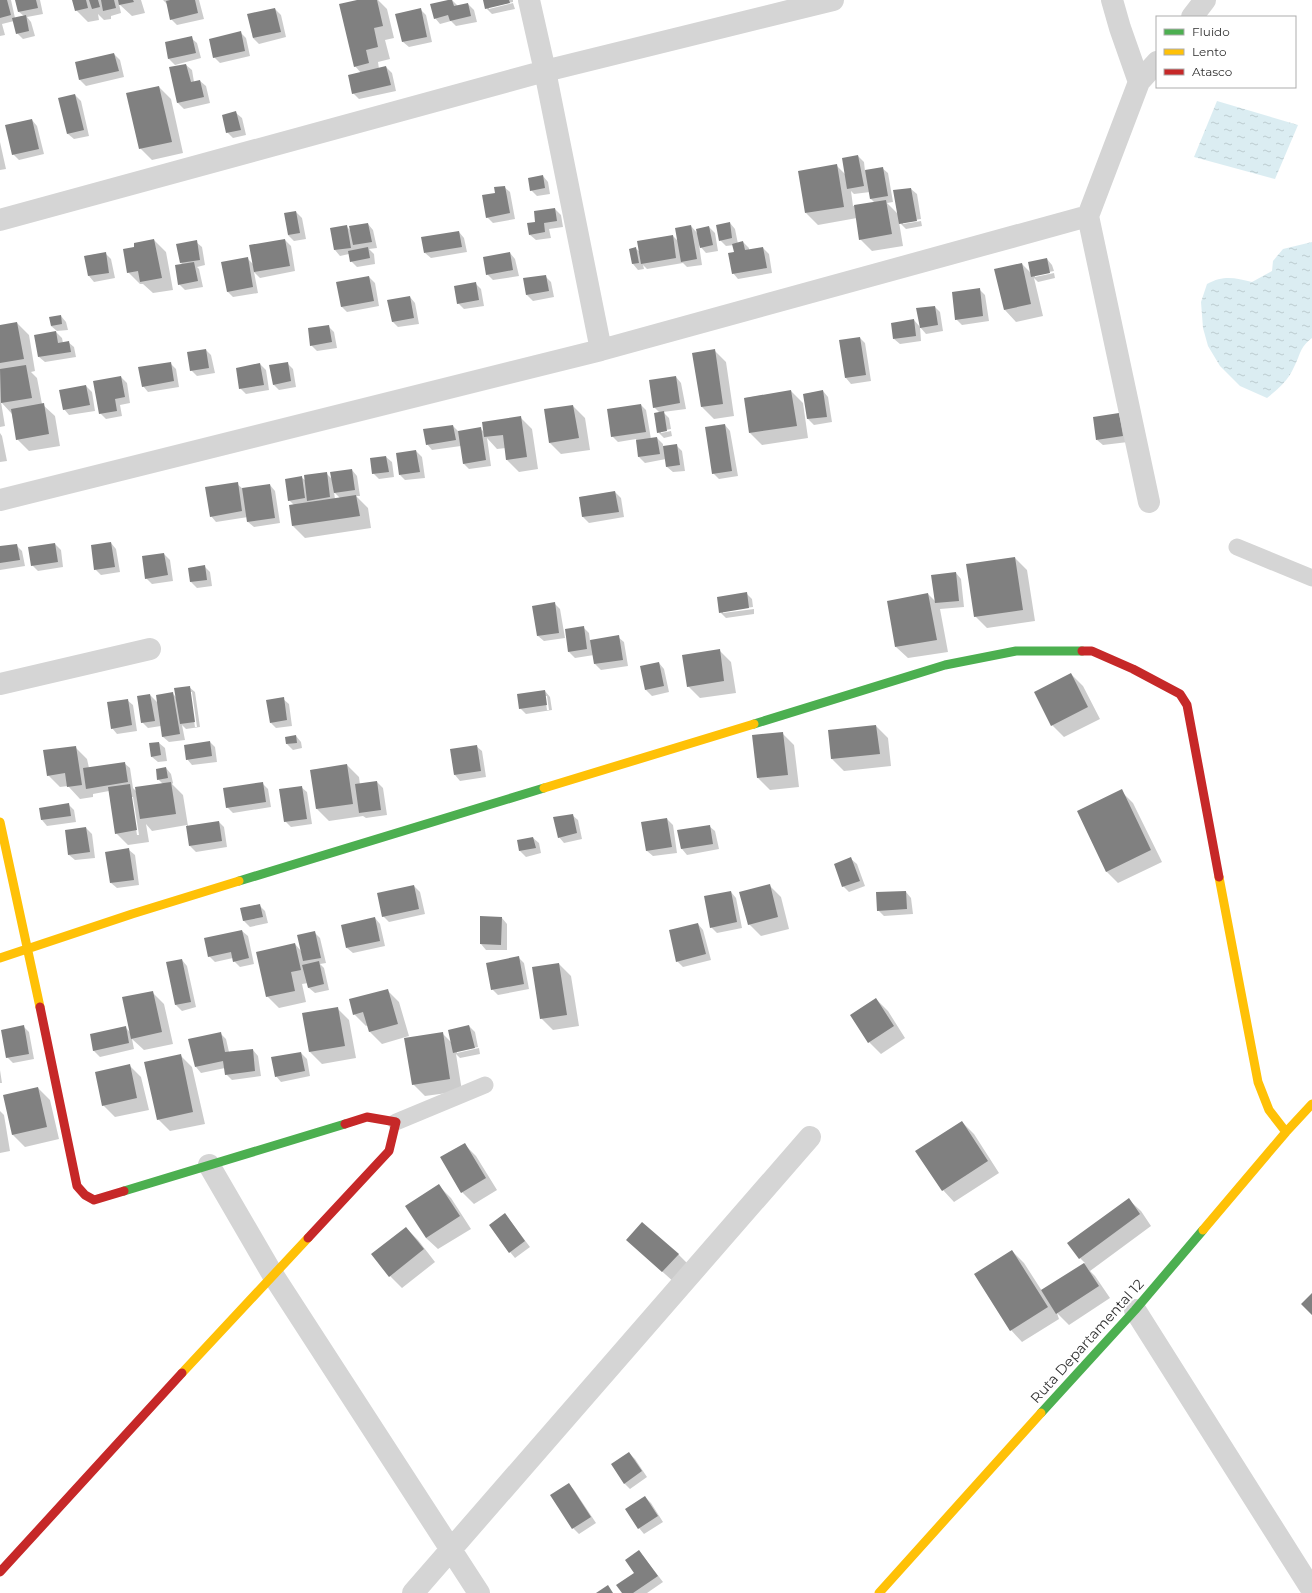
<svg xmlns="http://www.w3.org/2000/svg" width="1312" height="1593" viewBox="0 0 1312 1593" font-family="Montserrat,sans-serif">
<defs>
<pattern id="water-ripples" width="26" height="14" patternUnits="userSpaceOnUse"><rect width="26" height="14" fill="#dbedf2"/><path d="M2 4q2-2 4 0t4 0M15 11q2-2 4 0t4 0" fill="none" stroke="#bcccd0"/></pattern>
</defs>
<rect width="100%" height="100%" fill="#fff"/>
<path fill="url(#water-ripples)" d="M1217,101L1298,125L1275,179L1194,157Z
M1312,242V338C1299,348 1301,354 1294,367C1288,381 1278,389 1267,398L1240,386L1220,366L1208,346L1203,328L1201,302L1207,284C1224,275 1235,278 1252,282L1272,271L1273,261L1283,249Z"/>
<path fill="#0003" fill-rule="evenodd" d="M0,0H11L15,18L24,16L19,12L16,0H40L43,14L27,17L31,22L35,36L23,39L17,33L14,21L2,24L5,35L0,36Z
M73,0H141L145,13L132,16L119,4L121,13L111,16V19L104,20L98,14L99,20L88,22L76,10Z
M163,0H199L204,19L177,25L171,19L168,5Z
M361,0H378L387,9L394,38L385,40L390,59L378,62L379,69L386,67L392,73L396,91L359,99L353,93L361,73L355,66Z
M452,0L458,6L468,4L474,10L477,22L456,26L451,21L440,24L435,18Z
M484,0H513V2L489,7V9L513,3L515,9L492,14L486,8Z
M275,9L281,15L286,37L259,44L253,38L248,15Z
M420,9L426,15L432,42L409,47L403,42Z
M240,32L246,38L250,56L220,63L214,57Z
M191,38L197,43L201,58L175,65L169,59L166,43Z
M114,54L120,60L124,77L86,86L80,80L76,63Z
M186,65L192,70L194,82L200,81L206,86L210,103L184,109L178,103L171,68Z
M159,87L171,99L183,153L152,160L140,148Z
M75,95L81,101L89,136L74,139L68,134Z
M236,113L242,118L246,135L233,138L227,132Z
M32,120L37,126L44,154L19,160L13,154Z
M0,142L6,169L0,170Z
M858,156L864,162L865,171L882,168L888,173L893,202L887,203L898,214L911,189L917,194L921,219L903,222V224L921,221L922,226L906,229L899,222L903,246L872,251L860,239L857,218L818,225L806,213L836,165L846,175ZM851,191L854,194L870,192L871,199L875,203L853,206Z
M543,176L548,182L550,194L537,196L531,190Z
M504,187L510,192L515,219L493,223L487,217L496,194Z
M555,209L561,215L563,227L549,229L551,238L536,240L530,235L536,223Z
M296,212L302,218L306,239L294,241L288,235Z
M730,223L735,229L738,244L743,242L749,248V251L763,248L769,254L772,273L738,279L733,273L735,253L734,245L726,246L720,240Z
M368,224L373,230L377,248L369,249L374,254L375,264L357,267L351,261L349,254L340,256L335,250L331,229L346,226L351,231Z
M691,226L698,234L709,227L715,233L718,251L706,253L699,245L702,265L687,267L683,263L647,269L643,265L644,269L638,270L633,264L630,249L635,248L640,252L673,236L678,241Z
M459,232L464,238L467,252L431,258L425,253Z
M154,240L166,252L173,290L153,293L143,284H140L128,272L135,248Z
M285,240L291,246L295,271L260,278L254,272L258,293L233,297L227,291L247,258L253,264Z
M196,242L202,247L205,265L197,267L199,269L203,287L185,290L179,284L183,265L181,263Z
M105,253L111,259L115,278L94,282L89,276L85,256Z
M510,253L515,259L519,276L493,280L487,274Z
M1047,259L1052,265L1054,271L1035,275V277L1054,273L1055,278L1038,282L1034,278L1043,316L1016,322L1005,310L996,270L1022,264L1032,274Z
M545,276L551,282L554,297L533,301L527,295L524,279Z
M369,277L375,283L379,306L347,312L341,306Z
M475,283L481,289L484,306L464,309L458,303Z
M979,289L985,295L989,321L962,325L956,319Z
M410,297L415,303L419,324L398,327L392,321Z
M935,307L940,312L943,331L926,334L920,327L921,341L900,344L894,339L914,320L920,327Z
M61,316L66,322L68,330L57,331L51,326Z
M17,323L29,335L35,371L31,372L37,378L42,404L55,416L60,446L29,451L17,439L12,414L1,402L5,426L0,427V326Z
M328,326L334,332L337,348L317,351L311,345Z
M56,332L62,338L63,343L68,342L74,347L76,357L45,362L39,357Z
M860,338L865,343L871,381L851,384L846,378Z
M206,350L211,355L215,373L197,376L191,370Z
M714,350L726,362L734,416L714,419L702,407Z
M170,363L176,369L179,387L148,392L143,386Z
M287,363L293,369L296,387L279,390L273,384Z
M260,364L266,370L269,390L246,394L240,388Z
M121,377L127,383L130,403L120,405L122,416L106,419L100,413Z
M676,377L681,383L686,409L663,412L669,418L671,429L661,431V433L671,431L672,436L664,438L658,432L660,413L654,407Z
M86,386L92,392L95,411L69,415L64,409Z
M791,391L803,403L808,438L762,445L750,433L745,398Z
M823,391L828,397L832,422L814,425L808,419L804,394Z
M641,405L646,410L651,439L657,438L663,444V447L676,445L682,451L685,471L673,472L667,467L666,459L645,463L639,457L636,439L618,442L612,436Z
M573,406L585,418L590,450L561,454L549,442Z
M1119,414L1128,442L1103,445L1097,440Z
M520,417L532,429L538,469L519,472L507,460L506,448L497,449L487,438L491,466L469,469L464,464L461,446L432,450L427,444L453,426L459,432L480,428L485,433Z
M725,425L730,431L738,476L719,479L713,473Z
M0,433L2,436L7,461L0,462Z
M416,451L422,457L425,478L405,480L400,475Z
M386,457L392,462L394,477L379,479L373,473Z
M352,470L357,476L360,496H356L368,508L371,528L305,538L293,526L294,505L289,500L301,477L306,481L326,473L332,479ZM334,492L340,498L335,499Z
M237,484L243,489L270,485L275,491L280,523L254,527L248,522V517L216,522L211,516Z
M615,492L621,498L624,517L589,523L583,517L580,497Z
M111,543L116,549L120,572L101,575L95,569Z
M55,544L61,550L63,567L38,571L32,565Z
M16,545L22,551L25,566L0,570V547Z
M164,554L170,560L173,581L152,584L146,578Z
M1015,558L1027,570L1035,621L987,628L975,616L967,565Z
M204,566L210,572L212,586L197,588L191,582L189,568Z
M956,573L961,579L964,607L940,609L948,652L908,658L896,647L928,594L936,602Z
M746,593L752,599L753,607L723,611V613L754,609V614L726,618L720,612Z
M554,603L560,609L565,638L544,641L538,636Z
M583,627L589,633L590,641L618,637L624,642L628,666L601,670L595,664L594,655L575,658L569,652L566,630Z
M719,650L731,662L736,693L700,698L688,686Z
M659,663L664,669L669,692L652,696L646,690L642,667Z
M1071,674L1083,686L1100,719L1064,737L1052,725Z
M189,687L195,692L200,727L186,729L182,725L185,740L169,742L163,737L161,726L148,728L142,722L150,695L158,703L172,693L176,697ZM190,692H192L197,727H195Z
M545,691L550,697L552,710L526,714L520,708ZM545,696H547L549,710H547Z
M283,699L289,704L292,726L276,728L271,723Z
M127,700L133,705L137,731L117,734L112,728Z
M876,726L888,738L891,766L844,771L832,759L829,731Z
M782,733L794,745L799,787L770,790L758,778L753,736Z
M296,736L301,742L302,748L293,750L287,744L286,738Z
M210,742L215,747L217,762L192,765L187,759Z
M159,743L165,748L167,761L158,762L152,757Z
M476,746L482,751L486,777L460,781L455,775L451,750Z
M75,747L87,759L89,768L124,763L130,768L133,788L136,791L163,784L158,779L166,768L171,774L173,783L172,784L183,795L188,826L219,822L224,827L227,847L196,852L190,846L187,825L152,831L146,824L149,842L128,845L116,833L109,791L93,794V797L80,799L68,786L60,787L48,775ZM131,797H133L139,835H137Z
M347,765L359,777L360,785L377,782L383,788L387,815L366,818L363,816L329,821L317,809L311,770Z
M262,783L268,789L271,807L233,813L227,807Z
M301,787L307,792L312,824L291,827L285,821Z
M1121,791L1133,803L1162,862L1118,883L1106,871Z
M68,804L74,810L76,822L47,826L42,820L40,809Z
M572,815L578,820L582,839L564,843L559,837Z
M667,819L673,825L677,853L653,856L647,851Z
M709,826L715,831L719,849L687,855L682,849L678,831Z
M86,828L92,834L95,858L75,860L69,855Z
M533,838L539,843L541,853L526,857L520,851L518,841Z
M129,850L135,855L139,885L117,888L111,883Z
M851,859L857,864L865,886L849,892L843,886Z
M769,885L781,897L789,929L761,936L749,924Z
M414,886L420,892L425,914L389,922L383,916Z
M731,892L736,898L742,928L717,933L711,927Z
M906,892L911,898L913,914L884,916L878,910Z
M259,905L265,911L268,923L250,927L244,921L241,908Z
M375,918L380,924L385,946L353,953L347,948Z
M502,918L507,924V950H486L481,944Z
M698,924L703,930L711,960L683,967L677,961Z
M242,931L248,936L254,964L240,967L234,961L233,958L215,962L209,956Z
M314,932L320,938L326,963L320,964L324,968L329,990L315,993L309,988L308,983L302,984L306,1002L279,1008L267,996L295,944L301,951Z
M519,958L524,963L529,989L498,995L492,989Z
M182,960L187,966L196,1007L182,1011L176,1005L167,963Z
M559,964L571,976L579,1026L553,1030L541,1018Z
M387,990L399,1002L409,1036L382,1044L370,1032L368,1025L366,1026L354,1014Z
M152,992L164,1004L173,1044L144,1050L132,1039L134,1049L100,1057L94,1051L91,1035L125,1027L131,1033Z
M876,999L888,1011L905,1038L881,1054L869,1042Z
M337,1008L349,1020L356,1058L322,1064L310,1052L303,1014Z
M23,1026L29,1032L34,1059L13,1063L7,1057Z
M469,1026L475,1032L478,1047L457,1051V1053L479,1048L480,1054L460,1058L456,1054L462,1091L425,1096L413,1084L442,1033L452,1043Z
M220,1033L226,1039L229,1052L253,1050L258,1056L261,1076L232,1080L226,1074L225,1068L201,1073L196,1067Z
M301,1053L307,1059L310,1076L281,1082L276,1076Z
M180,1055L192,1067L205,1124L170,1131L158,1119Z
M129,1065L141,1077L149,1110L115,1117L103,1105Z
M0,1070L2,1083H0Z
M38,1088L50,1100L59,1139L25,1147L13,1135L5,1096Z
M0,1111L4,1115L10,1151L0,1153Z
M962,1122L974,1134L999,1173L954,1202L943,1190Z
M464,1144L476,1156L497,1190L474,1204L462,1192Z
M439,1186L451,1198L471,1229L438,1249L426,1238Z
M1129,1200L1141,1211L1151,1226L1090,1271L1095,1276L1110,1298L1069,1325L1057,1313L1059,1319L1022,1342L1011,1330L1012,1251L1024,1263L1042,1291L1085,1263L1080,1258Z
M505,1214L530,1247L515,1258L510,1252Z
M406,1228L418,1240L435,1262L402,1288L390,1276L373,1254Z
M627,1240L678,1254L690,1266L675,1283Z
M629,1453L635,1459L647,1477L630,1489L624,1483Z
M569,1484L574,1490L596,1523L579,1534L573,1528Z
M645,1497L651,1503L663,1522L644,1534L639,1528Z
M639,1551L663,1582L647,1593H623L635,1573Z"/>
<path fill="#808080" d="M0,0H7L11,15L0,18Z
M15,0H36L38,8L18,12Z
M72,0H86L88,8L75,11Z
M89,0H98L100,7L92,9Z
M101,0H114L116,8L103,11Z
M118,0H133L134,2L119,5Z
M170,0H195L198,13L170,20L166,1Z
M357,0H377L383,26L374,28L378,47L366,50L369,63L354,67L339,4Z
M448,0H452L454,6L468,3L471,16L450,21L448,15L434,19L430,4Z
M483,0H509L510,3L485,9Z
M275,8L281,32L253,38L247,14Z
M421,8L427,37L402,42L395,14Z
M26,15L29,31L16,34L12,18Z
M241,31L245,51L213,58L209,39Z
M192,36L196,53L168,59L165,42Z
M114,53L119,71L79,80L75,62Z
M186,64L191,82L200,80L204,97L177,103L169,67Z
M386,66L391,85L352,94L348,75Z
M159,86L172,142L139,149L126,93Z
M75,94L84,130L67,134L58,98Z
M236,111L241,130L226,133L222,115Z
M32,119L39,149L12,155L5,125Z
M858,155L864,186L847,189L842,158Z
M837,164L844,207L805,213L798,171Z
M883,167L888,196L870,199L865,170Z
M543,175L545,188L530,191L528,178Z
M505,186L510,213L486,218L482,195L495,193L494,187Z
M911,188L917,221L899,224L893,190Z
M886,200L892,234L859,240L854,205Z
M555,208L557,221L544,223L545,232L529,235L527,223L535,222L534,211Z
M296,211L300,233L288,235L284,213Z
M730,222L732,238L719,241L716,225Z
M368,223L372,242L353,245L349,226Z
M347,225L351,248L334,250L330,228Z
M691,225L697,259L681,262L675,228Z
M709,226L713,245L700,248L696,229Z
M459,231L462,247L424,253L421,237Z
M673,235L676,258L641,264L637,241Z
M154,239L162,278L140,282L138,271L127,273L123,249L134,247V243Z
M285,239L290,266L254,272L249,245Z
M197,240L200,260L180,263L176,244Z
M743,241L745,250L763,247L767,268L732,274L728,253L734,252L732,244Z
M368,247L370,258L350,262L348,251Z
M636,247L639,263L632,264L629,249Z
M106,252L109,273L88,276L84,256Z
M510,252L513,270L486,275L483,257Z
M248,257L253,287L227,292L221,262Z
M1047,258L1050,273L1031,277L1028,262Z
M194,262L198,281L178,285L175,265Z
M1022,263L1031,304L1004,310L994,269Z
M546,275L549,291L526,295L523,278Z
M369,276L374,301L341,307L336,282Z
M476,282L479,300L457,304L454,286Z
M980,288L983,316L955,320L952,292Z
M410,296L414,318L392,322L387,300Z
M935,306L938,325L920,328L916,308Z
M61,315L62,324L51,326L49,317Z
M914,319L916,336L893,339L891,323Z
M17,322L24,359L0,363V325Z
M329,325L332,342L310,346L308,328Z
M56,331L58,343L69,341L71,352L38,357L34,335Z
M860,337L866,375L845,378L839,340Z
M206,349L209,368L190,371L187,352Z
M715,349L723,404L701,407L692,353Z
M171,362L174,381L142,387L138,367Z
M288,362L291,381L273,385L269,365Z
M260,363L264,385L239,389L236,368Z
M26,365L32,398L1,403L0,369Z
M121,376L125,397L115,399L117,411L99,414L93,381Z
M676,376L680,403L653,408L649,380Z
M86,385L90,405L63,410L59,390Z
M791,390L797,426L749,433L744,398Z
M823,390L827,417L807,419L803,394Z
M44,403L49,434L16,440L11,409Z
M641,404L646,432L611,437L607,409Z
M573,405L579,438L549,443L544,409Z
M664,411L667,431L657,433L654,413Z
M1119,413L1123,436L1096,440L1093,417Z
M521,416L527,457L506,460L503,435L484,437L482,422Z
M725,424L732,471L712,474L705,427Z
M453,425L456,440L426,445L423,429Z
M481,427L486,460L463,464L458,431Z
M657,437L660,454L638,457L636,440Z
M677,444L680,465L666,467L663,446Z
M416,450L420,472L399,475L396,453Z
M386,456L389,472L372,474L370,458Z
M352,469L355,490L334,493L330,472Z
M327,472L330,497L307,501L304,475Z
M302,476L305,498L288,501L285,479Z
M238,482L242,511L210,517L205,487Z
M270,484L275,518L247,522L242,488Z
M615,491L619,512L582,517L579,497Z
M356,495L360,516L292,526L289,505Z
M111,542L115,567L94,570L91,545Z
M55,543L58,562L31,566L28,547Z
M17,544L20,560L0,563V546Z
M164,553L168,575L145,579L142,556Z
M1015,557L1023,610L974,617L966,564Z
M205,565L207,580L190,582L188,568Z
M956,572L959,601L935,603L931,575Z
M747,592L749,608L719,613L717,597Z
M928,593L937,640L895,647L887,601Z
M555,602L559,633L537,636L532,606Z
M584,626L587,649L568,652L565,629Z
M619,635L623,660L594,664L590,640Z
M720,649L724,681L687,687L682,655Z
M659,662L664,686L645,690L640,666Z
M1071,673L1088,707L1051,726L1034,692Z
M190,686L195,722L180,724L174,688Z
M545,690L547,705L519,709L517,694Z
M173,692L180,734L162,737L156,695Z
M150,694L155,721L141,723L137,696Z
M284,697L287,720L270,723L266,700Z
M128,699L132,725L111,729L107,702Z
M876,725L880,754L831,759L828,730Z
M783,732L788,775L757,778L752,735Z
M296,735L297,743L286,744L285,737Z
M210,741L212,756L186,760L184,745Z
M159,742L161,755L151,757L149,743Z
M477,745L481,771L454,775L450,749Z
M76,746L82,785L67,787L65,773L47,776L43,750Z
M125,762L128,782L86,789L83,768Z
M347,764L353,804L316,809L310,770Z
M166,767L168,778L157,780L156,769Z
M377,781L381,810L359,813L355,784Z
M171,782L176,814L140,819L135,787Z
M263,782L266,802L226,808L223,788Z
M130,784L137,830L115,834L108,787Z
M302,786L307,819L284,822L279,789Z
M1122,789L1151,850L1106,872L1077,811Z
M69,803L71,816L41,820L39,808Z
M573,814L577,833L558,838L553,817Z
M667,818L672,847L646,851L641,822Z
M219,821L222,841L189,846L186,826Z
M710,825L713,844L681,849L677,830Z
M86,827L90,852L68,855L65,830Z
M533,837L536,848L519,851L517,840Z
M129,848L134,880L110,883L105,852Z
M851,857L860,881L842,887L834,864Z
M770,884L778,917L748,925L739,892Z
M414,885L419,909L382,917L377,893Z
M731,891L737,922L710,928L704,896Z
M906,891L907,909L877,911L876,892Z
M260,904L263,917L243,921L240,908Z
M480,916L502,917L501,945L480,944Z
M375,917L380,941L346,948L341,925Z
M698,923L706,954L676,962L669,930Z
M242,930L249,958L233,962L231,952L208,957L204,938Z
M315,931L321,958L303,961L297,935Z
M295,943L301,970L291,972L295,991L266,997L256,952Z
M519,956L524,984L491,990L486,963Z
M182,959L191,1002L175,1005L166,962Z
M319,961L324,984L308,988L302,965Z
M559,963L567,1015L540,1019L532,967Z
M388,989L398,1024L369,1032L363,1012L353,1015L349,999Z
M153,991L162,1032L131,1039L122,997Z
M876,998L894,1026L868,1043L850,1015Z
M338,1007L345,1046L309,1052L302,1013Z
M24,1025L29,1054L6,1058L1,1030Z
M469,1025L475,1048L453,1053L448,1030Z
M126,1026L129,1043L93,1051L90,1034Z
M221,1032L225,1052L253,1049L255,1071L225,1075L223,1061L195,1067L188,1039Z
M443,1032L450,1079L412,1085L404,1038Z
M301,1052L305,1071L275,1077L271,1057Z
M181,1054L193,1112L157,1120L144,1062Z
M130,1064L137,1098L102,1106L95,1072Z
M38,1087L47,1127L12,1135L3,1095Z
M962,1121L988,1161L942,1191L915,1151Z
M465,1143L486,1178L461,1193L440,1157Z
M439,1184L460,1216L426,1238L405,1206Z
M1129,1198L1140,1214L1079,1259L1067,1243Z
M505,1213L525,1241L509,1253L489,1225Z
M642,1222L679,1254L662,1272L626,1240Z
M406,1227L424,1249L389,1277L371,1254Z
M1012,1250L1048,1307L1010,1331L974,1274Z
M1084,1263L1099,1286L1056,1314L1041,1290Z
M1312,1293V1315L1301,1304Z
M629,1452L642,1471L624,1484L611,1464Z
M569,1483L591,1517L572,1529L550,1495Z
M645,1496L658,1516L638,1529L625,1509Z
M639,1550L658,1576L633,1593H622L616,1585L634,1573L625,1560Z
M608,1585L613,1593H596Z"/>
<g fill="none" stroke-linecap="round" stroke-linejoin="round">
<path stroke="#d5d5d5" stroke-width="17" d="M1237,547L1312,578
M396,1122L485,1085"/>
<path stroke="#d5d5d5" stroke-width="22" d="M529,0L545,71L601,350
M1112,0L1120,28L1139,82
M1192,17L1205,0
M1088,216L1149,502
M0,220L545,71L833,0
M0,500L601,350L1088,216L1139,82L1157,62
M0,684L150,649
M209,1165L273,1275L479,1593
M1135,1310L1312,1590
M413,1593L810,1137"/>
<path stroke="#4caf50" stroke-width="9" d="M754,724L945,665L1016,651H1082
M239,881L544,788
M124,1191L345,1124
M1041,1413L1135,1310L1203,1230"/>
<path stroke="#ffc107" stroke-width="9" d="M544,788L754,724
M0,822L40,1007
M1219,877L1258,1082L1269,1110L1286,1132
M0,958L132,914L239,881
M1203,1230L1286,1132L1312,1104
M182,1373L308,1238
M879,1593L1041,1413"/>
<path stroke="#c62828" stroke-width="9" d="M1082,651H1092L1133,669L1180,694L1187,705L1219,877
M40,1007L77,1186L85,1195L94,1200L124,1191
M308,1238L389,1151L396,1122L367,1117L345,1124
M0,1572L182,1373"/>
</g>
<g text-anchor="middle" stroke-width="4" stroke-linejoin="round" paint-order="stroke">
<g font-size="14" fill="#313131" stroke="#fff">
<text transform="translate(1087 1341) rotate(-48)" y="5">Ruta Departamental 12</text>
</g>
</g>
<rect x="1156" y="16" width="140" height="72" fill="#ffffff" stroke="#adadad"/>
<rect x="1164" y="29" width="20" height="6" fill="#4caf50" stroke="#adadad"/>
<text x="1192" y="36" font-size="12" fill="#313131">Fluido</text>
<rect x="1164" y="49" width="20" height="6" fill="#ffc107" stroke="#adadad"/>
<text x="1192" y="56" font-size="12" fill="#313131">Lento</text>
<rect x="1164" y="69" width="20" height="6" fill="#c62828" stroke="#adadad"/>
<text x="1192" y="76" font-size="12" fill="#313131">Atasco</text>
</svg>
